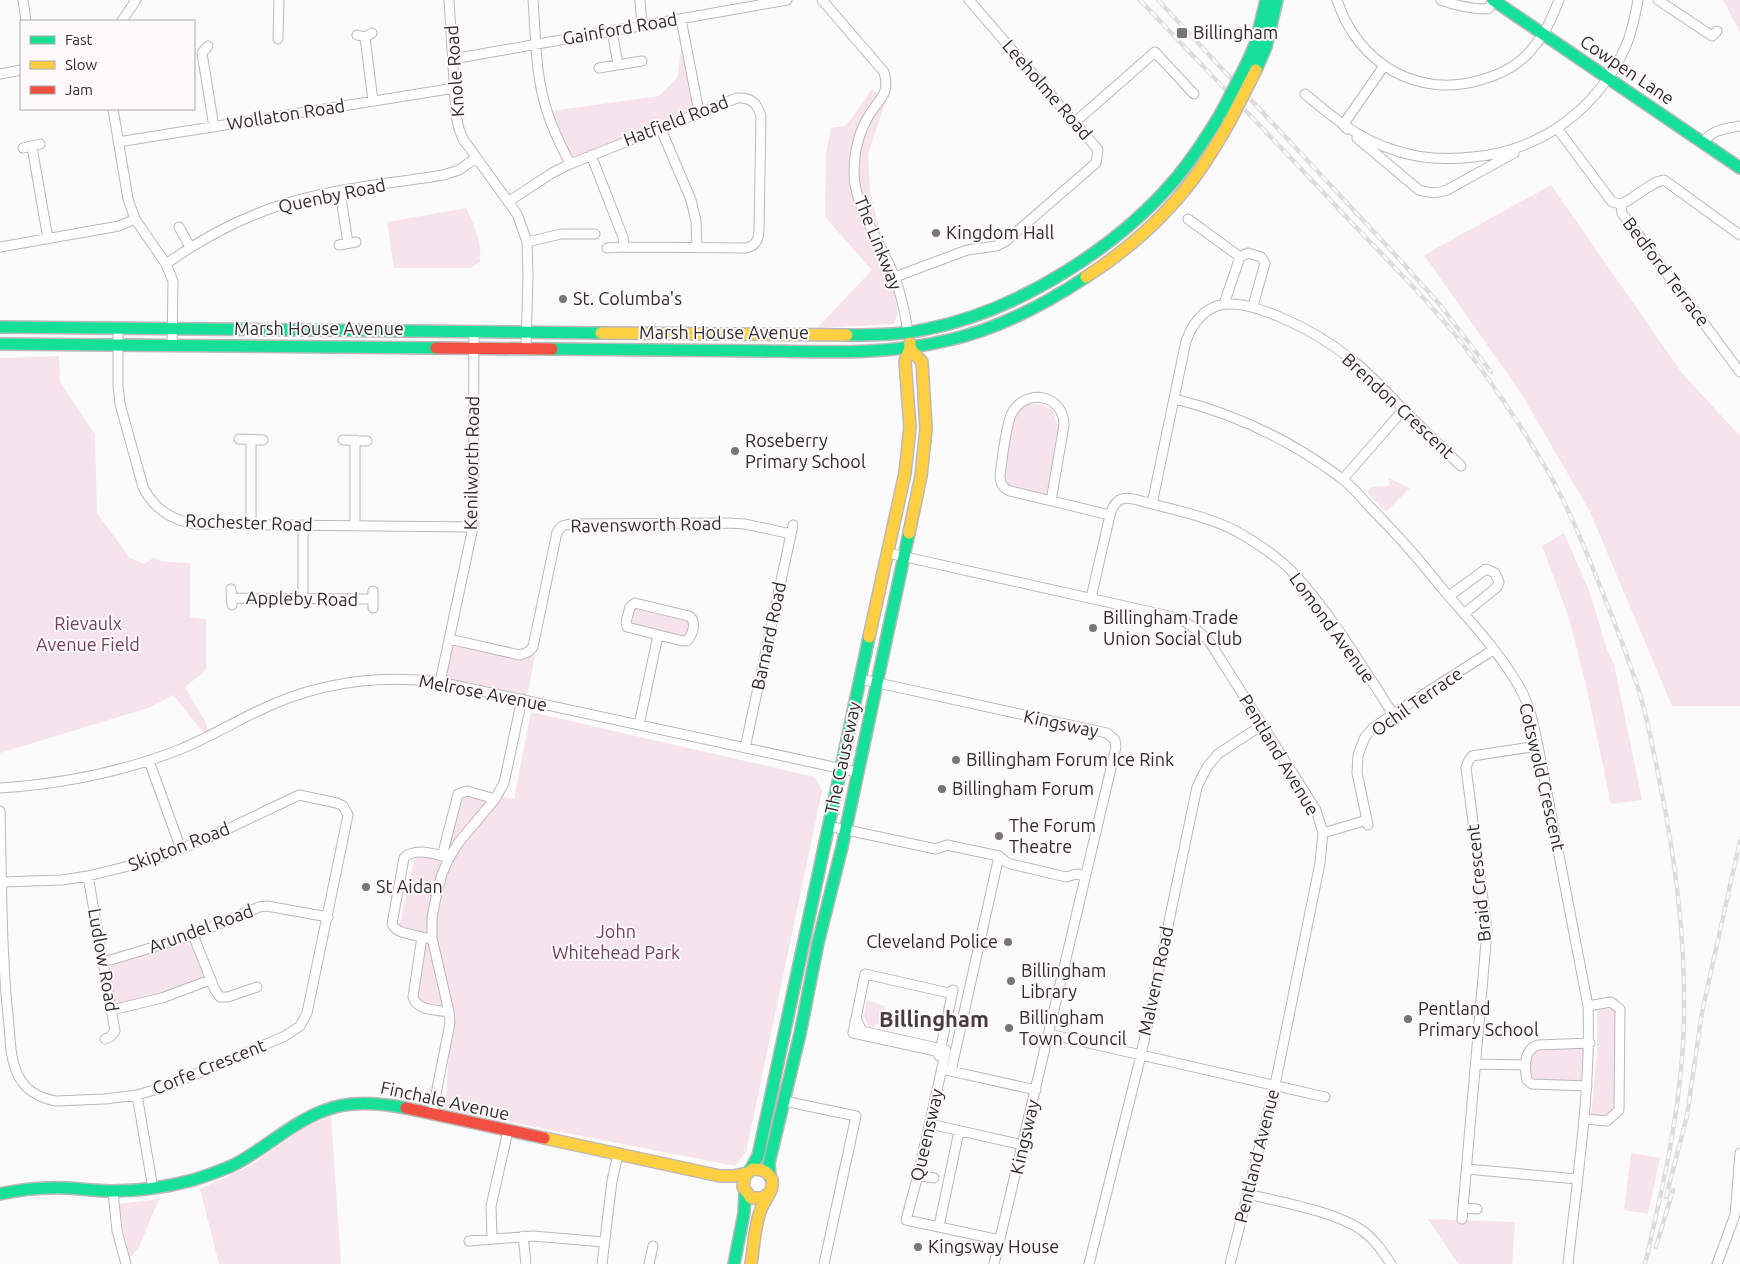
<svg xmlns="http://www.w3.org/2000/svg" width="1740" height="1264" viewBox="0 0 1740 1264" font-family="Ubuntu,sans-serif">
<rect width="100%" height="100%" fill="#fcfbfb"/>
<path fill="#f6e3ec" d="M1723,0H1740V32Z
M683,39L695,103L691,111L578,155L571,156L552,111L659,96L677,78Z
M872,89L885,103L868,154L870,192L893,284L898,314L894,324L817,328L872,270L825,217L826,154L831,128L846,126Z
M1551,185L1682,373L1740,436V706H1672L1590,512L1521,393L1424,255Z
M466,208C475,226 482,242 480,262L470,268H394L387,222Z
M59,356L60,382L95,435L97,513L129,557L144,564L153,558L166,562L190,563V617L206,619V670L185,687L206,723L209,736L199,727L173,695L148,708L0,753V358Z
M1027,404H1041L1053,411L1058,428L1046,499L1016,492L1006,483L1002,472L1013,413Z
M1388,478L1410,488L1386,512L1367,492L1371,487L1390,486Z
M1564,533L1590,593L1607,650L1614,664L1642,800L1611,804L1588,694L1569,618L1542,546Z
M632,604L693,618L685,641L627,627Z
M450,643L535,655L528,692L525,696L443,680Z
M531,712L815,777L822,791L746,1152L735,1166L445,1109L452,1014L449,1012L410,1006L419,942L397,936L417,848L440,851L457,790L489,793L514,799Z
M183,942L195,948L204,972L200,980L164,994L124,1004L114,999L109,971L112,964Z
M867,1000L885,1006L881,1020L872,1028L867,1025L864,1014Z
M1609,1006L1617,1013L1616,1111L1605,1119L1593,1117L1591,1115L1597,1053V1009Z
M1580,1046L1583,1049L1581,1080L1579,1082H1536L1530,1075V1058L1535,1050Z
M331,1116L341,1264H219L200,1189L250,1166L302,1129Z
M1631,1153L1660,1158L1648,1214L1624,1210Z
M159,1199L139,1247L129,1259L118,1204Z
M1428,1219L1515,1222L1512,1264H1458Z"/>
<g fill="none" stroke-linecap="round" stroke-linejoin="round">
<defs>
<path id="street" d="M23,0L26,21
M449,0L456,115L459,129L463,139L517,214L524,233L527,242L528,275L526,349
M533,0C536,37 535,75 547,111C552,129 562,147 570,164
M640,0L642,26
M822,0L884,72C891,97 877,99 867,119C858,135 854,155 854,174C855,209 882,244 894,276C901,293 905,313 908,332
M1337,0C1358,64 1418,100 1484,79C1497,75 1510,70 1521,60C1540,44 1550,23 1559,0
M1441,0C1457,6 1471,9 1488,9L1494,0
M1658,0L1712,36L1717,31
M681,19L699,112
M122,21L136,0
M612,31L618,64
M357,35L365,37L372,33
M365,37L373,101
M278,39L279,0
M208,46L202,53L214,127
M453,59L787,0
M599,68L642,61
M0,74L21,70
M1305,94C1333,117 1358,139 1394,150C1419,159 1446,160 1473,157C1541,151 1597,109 1625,48C1632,33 1635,16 1638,0
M113,109L128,199L135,219L166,264L173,281L172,346
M1074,123L1155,52L1194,94
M660,127L691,200L696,221L697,248
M1557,128L1612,202L1621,204
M1347,129L1343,125L1384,66
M1357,138L1419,190C1429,193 1437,194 1447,190L1514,153
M118,142L455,88
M1703,143C1712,129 1725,129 1740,126
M32,147L48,239
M23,148L40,144
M591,155L623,237L624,247
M340,192L348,243
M508,202L552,173L570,164L737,98C751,97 757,103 761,116L759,229C759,239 756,246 746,248L624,247L607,248
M1621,204L1622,213L1740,372
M1621,204C1636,198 1648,183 1664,180L1740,235
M1188,219L1240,257
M179,227L190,247
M527,242L561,234H595
M339,245L356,242
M0,247L119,226L135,219
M166,264C201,239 240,218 281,205C333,188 389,184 443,175L459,170L476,158
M895,277L967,250L996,246L1006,241L1096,163L1098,150L1094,145L969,0
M1224,304L1240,257L1248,253L1261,257L1265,263L1253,306
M118,328V385L120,404L143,487C154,509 171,520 195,524L473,527
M1175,399C1235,414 1292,441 1341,478C1351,485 1360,496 1368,505C1394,531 1418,558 1441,587C1469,620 1501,653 1522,692C1531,709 1534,727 1538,746L1588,1006C1591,1092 1577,1178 1568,1264
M239,439L263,440
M343,440L367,441
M1343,479L1404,409
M1051,501L1064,425C1064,395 1026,387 1012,413C1006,423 1002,461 1000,475C1000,483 1002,488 1010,491L1110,515
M1152,504L1186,341C1205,291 1240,301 1280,317C1306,328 1330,342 1352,360C1371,374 1387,393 1404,410C1423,429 1442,447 1461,466
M251,525V440
M355,525V440
M888,553L1178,618C1192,625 1201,632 1211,644L1316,810L1323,833L1320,863L1275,1085L1230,1264
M231,589L232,605
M1449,596L1486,569L1495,573L1499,582L1497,587L1464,614
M232,598L373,599
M303,598V526
M1091,598L1110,515C1117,490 1132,499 1152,504C1180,511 1211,518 1236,531C1257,543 1281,558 1297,577C1334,618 1363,668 1393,714
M635,603L689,616C697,621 693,634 687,641H683L627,627L626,622L630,607Z
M373,608V591
M449,639L520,655L528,652L533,647L557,532L562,526L570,524L727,523L745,524L791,534
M860,679L1107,733L1115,740L1116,747L994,1264
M440,682L473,527L474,331
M639,725L658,635
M745,748L793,525
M149,761L181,849
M0,788C62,784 123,772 181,749C207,738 231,724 256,712C314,683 376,674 440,682L857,772
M0,811C2,882 1,955 9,1025C10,1042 11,1063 19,1077C27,1092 40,1098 56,1101L105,1099L137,1095L168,1086L285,1036L300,1026L307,1013L348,815L343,806L337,803L299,795L215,835L153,860L88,876L62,880L2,882
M1368,825L1357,773L1358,755L1365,737L1372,729L1393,714L1493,650
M828,826L936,849L947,845L999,856L1006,862L1011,864L1066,877L1076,874L1086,876
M1323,833L1367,820
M442,856L458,794L467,791L495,799
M88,876L115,1031L110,1037L105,1039
M193,935L215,990L220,997H228L257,987
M422,937C412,934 397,934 392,924L404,858C415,847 436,854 449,858
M427,938L422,937L413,997C417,1011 437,1010 449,1012
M104,962L193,935L259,907L267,906L328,917
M865,974L949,993L953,990L939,1056L936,1051L853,1033Z
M112,1010L162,998L210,980
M855,1021H857L862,1031L946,1050L918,1175L906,1220L1000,1240
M1049,1034L1325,1097
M1477,1064L1526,1065
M946,1070L1036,1090
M951,1071L999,856
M1587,1086L1532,1084L1527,1080C1524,1067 1524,1049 1538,1045L1590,1043
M137,1095L153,1189
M784,1101L856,1116L824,1264
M432,1114L450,1023L449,1012L432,938V918L436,897L442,874L449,858L459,842L495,799L504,783L522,699
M1584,1119L1607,1121L1619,1110L1620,1009L1611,1002L1588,1006
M930,1124L1023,1145
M1467,1169L1577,1179
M918,1175L934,1178
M113,1191L117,1231L126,1264
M1248,1194C1283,1203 1335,1211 1363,1231C1375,1240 1383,1252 1391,1264
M1463,1208L1477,1209
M1462,1219L1487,931L1466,768L1468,762L1472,756L1538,746
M939,1226L959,1131
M523,1236L526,1264
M492,1238L491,1206L508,1131
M469,1241L533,1236L604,1242
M602,1264L612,1181L618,1154
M649,1264L653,1246
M1089,1264L1141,1055L1197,787L1207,767L1218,754L1262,725
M1717,1264L1735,1215L1740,1153"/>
<path id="fast" d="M1493,0L1740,168
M1247,63L1256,42L1266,0
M1256,70L1266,47L1277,0
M0,327L601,333
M847,335C873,335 901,335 927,329C1018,311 1119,247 1178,176C1194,156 1208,135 1221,113
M0,344L436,348
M552,349C623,350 694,351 764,351C826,352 888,355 949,340C998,329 1044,305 1086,277
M750,1170L758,1156L869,637
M770,1177L769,1163L800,1034L818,943L842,847L909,533
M0,1194C22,1189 45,1187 68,1188C83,1189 98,1191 114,1191C140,1191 167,1187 193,1180C208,1175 225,1170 239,1162C268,1146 292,1123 323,1111C349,1100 379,1103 406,1108
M734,1264L744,1213L745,1194"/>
<path id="slow" d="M1086,277C1126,251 1165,217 1194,178C1207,161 1218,142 1229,123
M601,333L847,335
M909,533L921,476L926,429L922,362L910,348
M869,637L905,473L910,427L905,361L910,348V343
M544,1138L720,1176H734L747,1173
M751,1264C754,1246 754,1227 761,1209C764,1200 774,1191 772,1180C769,1171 761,1169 753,1169L745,1175L743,1187L751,1198H763L769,1193"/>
<path id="jam" d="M436,348L552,349
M406,1108L544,1138"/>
</defs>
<use href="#street" stroke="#bcb8ba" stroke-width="11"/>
<use href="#fast" stroke="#bcb8ba" stroke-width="14"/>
<use href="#slow" stroke="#bcb8ba" stroke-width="14"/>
<use href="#jam" stroke="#bcb8ba" stroke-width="14"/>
<use href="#street" stroke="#fffefe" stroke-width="9"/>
<use href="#fast" stroke="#16e098" stroke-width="11"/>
<use href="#slow" stroke="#ffcf43" stroke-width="11"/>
<use href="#jam" stroke="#f24e42" stroke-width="11"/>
<defs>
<path id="rail" d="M1140,0C1210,74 1281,147 1350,221C1390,263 1432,304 1467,350C1497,390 1526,433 1551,477C1572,515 1588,556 1604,596C1617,630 1631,664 1641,698C1649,726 1654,755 1660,783C1677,868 1688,956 1683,1043C1679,1117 1662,1191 1645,1264
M1158,0L1402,262L1441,306L1491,372
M1666,1197L1687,1116L1702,1012L1740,841
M1656,1247L1673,1190"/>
</defs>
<use href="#rail" stroke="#deddde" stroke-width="4.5"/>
<use href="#rail" stroke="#fdfafb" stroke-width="2.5" stroke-dasharray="8" stroke-linecap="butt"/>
<defs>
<path id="fast-bridge" d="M1221,113L1247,63"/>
<path id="slow-bridge" d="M1229,123L1256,70"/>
</defs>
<use href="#fast-bridge" stroke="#bcb8ba" stroke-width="14" stroke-linecap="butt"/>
<use href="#slow-bridge" stroke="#bcb8ba" stroke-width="14" stroke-linecap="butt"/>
<use href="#fast-bridge" stroke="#16e098" stroke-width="11"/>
<use href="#slow-bridge" stroke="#ffcf43" stroke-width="11"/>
</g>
<g fill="#797476" stroke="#fdfafb" stroke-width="2">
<rect x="1176" y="27" width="12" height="12" rx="2.5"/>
<circle cx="936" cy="233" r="5"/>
<circle cx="563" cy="299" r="5"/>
<circle cx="735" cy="451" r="5"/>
<circle cx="1093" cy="628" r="5"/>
<circle cx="956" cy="760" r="5"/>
<circle cx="942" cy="789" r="5"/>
<circle cx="999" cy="836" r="5"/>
<circle cx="366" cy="887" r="5"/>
<circle cx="1008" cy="942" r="5"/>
<circle cx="1011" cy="981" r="5"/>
<circle cx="1408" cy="1019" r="5"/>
<circle cx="1009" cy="1028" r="5"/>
<circle cx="918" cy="1247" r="5"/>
</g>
<g text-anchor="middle" stroke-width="4" stroke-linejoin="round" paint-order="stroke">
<g font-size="18" fill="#322c2f" stroke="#fdfafb">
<text transform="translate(620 29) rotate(-10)" y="6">Gainford Road</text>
<text transform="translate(1627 70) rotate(34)" y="6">Cowpen Lane</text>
<text transform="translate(455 71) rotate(-94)" y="6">Knole Road</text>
<text transform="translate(1047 90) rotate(49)" y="6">Leeholme Road</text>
<text transform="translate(286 115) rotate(-9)" y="6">Wollaton Road</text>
<text transform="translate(676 121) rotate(-21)" y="6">Hatfield Road</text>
<text transform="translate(332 196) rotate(-12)" y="6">Quenby Road</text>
<text transform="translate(878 243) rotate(68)" y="6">The Linkway</text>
<text transform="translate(1666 272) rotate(53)" y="6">Bedford Terrace</text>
<text x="319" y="335">Marsh House Avenue</text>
<text x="724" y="339">Marsh House Avenue</text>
<text transform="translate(1398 406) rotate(43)" y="6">Brendon Crescent</text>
<text transform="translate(472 463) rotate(-89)" y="6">Kenilworth Road</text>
<text transform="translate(249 523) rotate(2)" y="6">Rochester Road</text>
<text transform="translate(646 525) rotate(-1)" y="6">Ravensworth Road</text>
<text transform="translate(302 599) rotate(1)" y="6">Appleby Road</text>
<text transform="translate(1332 628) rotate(54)" y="6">Lomond Avenue</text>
<text transform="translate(769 636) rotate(-78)" y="6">Barnard Road</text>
<text transform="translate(483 693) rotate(11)" y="6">Melrose Avenue</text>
<text transform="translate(1417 702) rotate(-35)" y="6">Ochil Terrace</text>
<text transform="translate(1061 724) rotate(12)" y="6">Kingsway</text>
<text transform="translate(1279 755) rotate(59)" y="6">Pentland Avenue</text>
<text transform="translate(843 758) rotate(-78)" y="6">The Causeway</text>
<text transform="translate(1542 777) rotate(77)" y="6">Cotswold Crescent</text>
<text transform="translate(179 847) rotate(-21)" y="6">Skipton Road</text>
<text transform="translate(1479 883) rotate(-96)" y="6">Braid Crescent</text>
<text transform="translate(201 929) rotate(-20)" y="6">Arundel Road</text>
<text transform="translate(103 960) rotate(80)" y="6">Ludlow Road</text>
<text transform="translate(1156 981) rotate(-78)" y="6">Malvern Road</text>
<text transform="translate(209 1067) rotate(-22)" y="6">Corfe Crescent</text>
<text transform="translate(445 1101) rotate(12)" y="6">Finchale Avenue</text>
<text transform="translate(927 1135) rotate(-77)" y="6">Queensway</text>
<text transform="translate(1025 1137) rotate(-77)" y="6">Kingsway</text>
<text transform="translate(1257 1156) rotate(-76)" y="6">Pentland Avenue</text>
</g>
<g font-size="18" fill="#322c2f" stroke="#fdfafb" text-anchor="start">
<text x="1193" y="39">Billingham</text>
<text x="946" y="239">Kingdom Hall</text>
<text x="573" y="305">St. Columba's</text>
<text x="745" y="447">Roseberry<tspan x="745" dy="21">Primary School</tspan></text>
<text x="1103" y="624">Billingham Trade<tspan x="1103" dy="21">Union Social Club</tspan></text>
<text x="966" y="766">Billingham Forum Ice Rink</text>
<text x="952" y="795">Billingham Forum</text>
<text x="1009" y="832">The Forum<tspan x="1009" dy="21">Theatre</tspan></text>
<text x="376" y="893">St Aidan</text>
<text x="998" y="948" text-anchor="end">Cleveland Police</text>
<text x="1021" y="977">Billingham<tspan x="1021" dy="21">Library</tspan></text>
<text x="1418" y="1015">Pentland<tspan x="1418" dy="21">Primary School</tspan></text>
<text x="1019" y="1024">Billingham<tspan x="1019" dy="21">Town Council</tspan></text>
<text x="928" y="1253">Kingsway House</text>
</g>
<g font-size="18" fill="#74405b" stroke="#fdfafb">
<text x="88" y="630">Rievaulx<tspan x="88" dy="21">Avenue Field</tspan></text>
<text x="616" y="938">John<tspan x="616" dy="21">Whitehead Park</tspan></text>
</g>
<g font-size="22" font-weight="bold" fill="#493b41" stroke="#fdfafb">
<text x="934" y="1027">Billingham</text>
</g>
</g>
<rect x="20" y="20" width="175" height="90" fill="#fdfafb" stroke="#aca8a9"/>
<rect x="30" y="36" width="25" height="8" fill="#16e098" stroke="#aca8a9"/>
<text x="65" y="45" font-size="15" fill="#322c2f">Fast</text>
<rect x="30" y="61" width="25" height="8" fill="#ffcf43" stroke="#aca8a9"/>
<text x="65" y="70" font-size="15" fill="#322c2f">Slow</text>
<rect x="30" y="86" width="25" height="8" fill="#f24e42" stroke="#aca8a9"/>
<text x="65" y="95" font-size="15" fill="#322c2f">Jam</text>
</svg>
